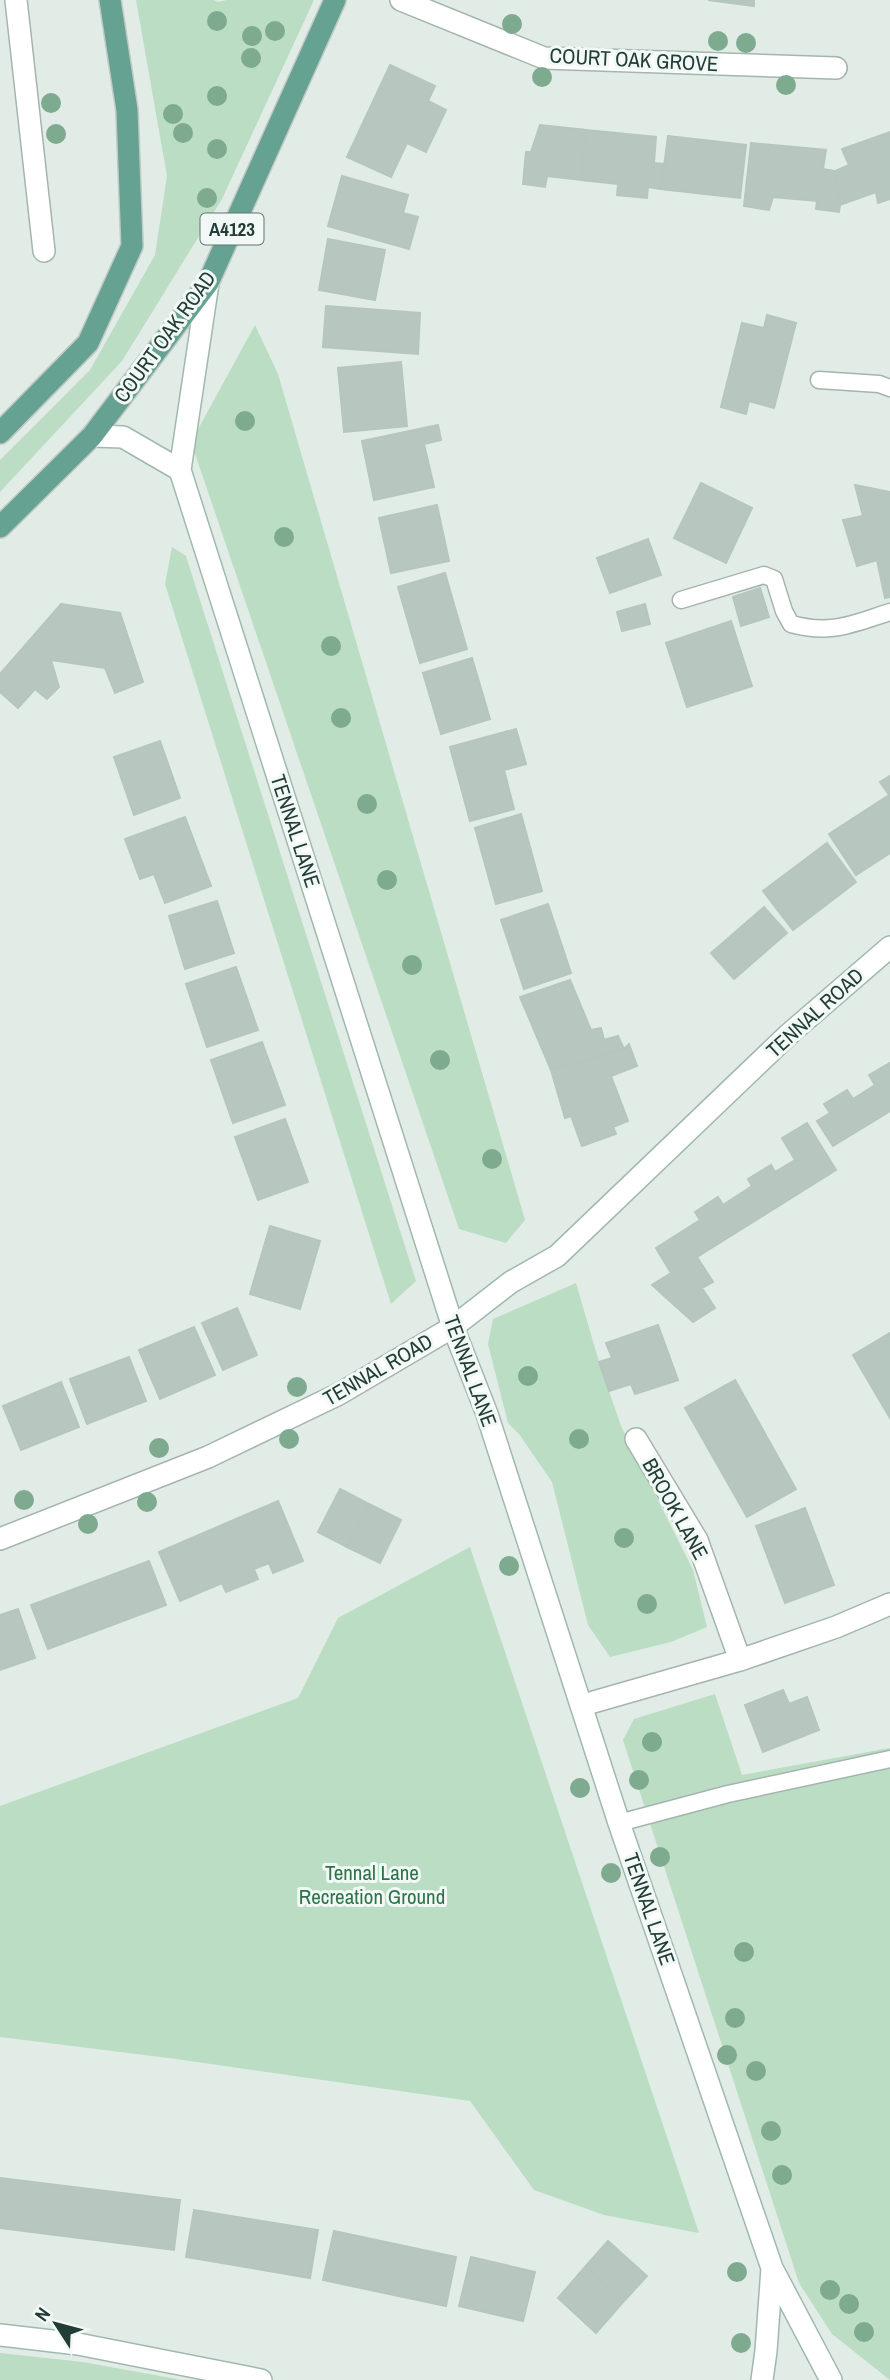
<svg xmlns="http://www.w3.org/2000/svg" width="890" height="2380" viewBox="0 0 890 2380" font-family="'Archivo Narrow',sans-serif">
<rect width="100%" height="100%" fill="#e2ece7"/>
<path fill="#baddc4" d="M136,0H214L218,2L227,0H314L222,199L122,361L0,492V460L90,370L155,255L167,176Z
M255,325L278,374L525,1220L506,1243L459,1229L191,442Z
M172,547L186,556L416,1281L391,1304L165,584Z
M576,1283L599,1362L621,1426L693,1570L707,1627L671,1642L610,1657L588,1625L552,1482L519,1434L508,1423L488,1344L493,1319Z
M470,1547L699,2233L604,2215L534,2190L470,2101L176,2059L0,2037V1806L298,1698L338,1618Z
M715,1694L742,1775L890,1748V2380L832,2334L799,2283L623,1740L634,1719Z
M0,2353L83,2362L182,2380H0Z"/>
<path fill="#b7c7c0" stroke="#b4c6be" stroke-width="2" d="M708,0H754V6Z
M390,65L435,86L428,101L446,110L426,152L407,143L391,177L347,157Z
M540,125L586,130L581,180L547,176L545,187L523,184L526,152H531Z
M586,130L656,137L654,163L664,164L661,189L648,187L647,198L617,195L618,184L581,180Z
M890,132V199L878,203L876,192L840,205L835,171L849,165L842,149Z
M668,136L746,145L740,198L661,189Z
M751,143L826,150L823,169L835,171L840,205L839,212L816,209L817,201L773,197L769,210L744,206Z
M342,176L408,195L403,213L418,217L409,249L328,226Z
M328,239L385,250L375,300L319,290Z
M326,306L420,313L418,354L323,347Z
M767,315L796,323L774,408L749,401L746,414L721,407L742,323L764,328Z
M401,362L407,426L344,432L338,368Z
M438,425L441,440L424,444L434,487L374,500L362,441Z
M701,483L752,508L726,563L674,538Z
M855,485L890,492V597L885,598L877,560L857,566L843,520L863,516Z
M437,505L449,561L391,573L379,518Z
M648,539L661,575L610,593L597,558Z
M445,573L467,649L420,663L398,587Z
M760,588L769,617L741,626L733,597Z
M61,604L120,613L143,682L115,693L105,668L51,660L59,687L47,699L35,689L18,708L0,692V674Z
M645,604L650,624L622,631L617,612Z
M731,621L752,686L687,707L666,643Z
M472,658L490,719L441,734L423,673Z
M516,729L526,764L504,770L514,809L470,821L450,747Z
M160,741L180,798L134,815L114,757Z
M890,776V853L856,875L829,834L889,795L880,782Z
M521,814L542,891L496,904L475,828Z
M185,817L211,886L165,903L154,874L140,879L125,839Z
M827,843L856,882L793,930L763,891Z
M217,901L234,953L185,969L169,916Z
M548,904L571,973L524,989L501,920Z
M764,907L787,933L734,979L711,953Z
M236,967L258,1030L207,1047L186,984Z
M570,980L591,1030L601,1028L604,1040L618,1036L624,1049L551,1070L520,997Z
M262,1042L285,1105L233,1123L211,1060Z
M629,1044L637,1066L611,1076L628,1121L613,1127L616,1134L582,1146L571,1116L565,1118L551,1070L624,1049Z
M890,1063V1111L833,1146L817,1121L830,1113L824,1104L847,1090L853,1099L875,1085L869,1075Z
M285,1119L308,1182L258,1200L235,1137Z
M807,1123L836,1170L697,1257L713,1282L702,1288L715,1308L693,1322L652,1285L671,1273L656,1248L700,1220L695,1212L718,1197L723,1205L752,1186L748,1179L771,1165L775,1172L795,1160L782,1138Z
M270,1226L320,1241L300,1309L250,1294Z
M237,1308L257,1355L223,1370L202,1323Z
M658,1325L678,1380L635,1394L631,1384L609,1391L599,1362L612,1358L606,1343Z
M194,1327L215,1375L160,1399L139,1350Z
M890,1333V1418L853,1355Z
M129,1357L146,1401L87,1424L70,1379Z
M735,1380L796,1489L747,1517L685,1408Z
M61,1382L79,1427L21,1450L3,1406Z
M340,1489L369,1504L347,1547L318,1532Z
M278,1501L303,1561L273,1573L269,1563L254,1569L258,1579L226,1592L222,1583L180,1601L159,1552Z
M369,1504L401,1520L380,1563L347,1547Z
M805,1508L834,1585L785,1603L756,1526Z
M149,1561L166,1605L48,1649L31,1605Z
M18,1609L35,1658L0,1670V1615Z
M783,1690L789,1704L807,1697L819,1730L763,1752L745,1705Z
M0,2178L180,2200L174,2250L0,2228Z
M194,2210L318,2230L310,2278L186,2257Z
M334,2231L456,2257L446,2306L323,2280Z
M608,2241L647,2276L624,2301L585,2267Z
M471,2257L535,2272L523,2321L459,2306Z
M585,2267L624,2301L596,2333L558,2298Z"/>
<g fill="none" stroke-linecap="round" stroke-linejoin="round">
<defs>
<path id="lane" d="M819,380L879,384L890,388
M681,600L764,575L774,579L784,611L791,624C831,635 852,624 890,612
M619,1823L728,1794L890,1759"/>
<path id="street" d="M16,0L44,251
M401,0L544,58L836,68
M636,1439L697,1540L740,1660
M0,1539L208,1457L339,1394L453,1327
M583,1705L740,1660L836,1627L890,1604"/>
<path id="secondary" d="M208,283L180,470L453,1327L487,1414L619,1823L772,2268L831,2380
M92,436L123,437L180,470
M453,1327L511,1282L557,1256L788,1035L890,947
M0,2335L78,2344L261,2380
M762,2380L766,2351L772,2268"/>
<path id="primary" d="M0,433L88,343L132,246L127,110L110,0
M0,527L92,436L208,283L335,0"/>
</defs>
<use href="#lane" stroke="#a5b4ae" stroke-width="19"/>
<use href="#street" stroke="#a5b4ae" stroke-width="24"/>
<use href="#secondary" stroke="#a0b8af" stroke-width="24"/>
<use href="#primary" stroke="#c1c9c7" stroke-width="24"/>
<use href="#lane" stroke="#fff" stroke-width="16"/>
<use href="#street" stroke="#fff" stroke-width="21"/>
<use href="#secondary" stroke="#fff" stroke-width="21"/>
<use href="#primary" stroke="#66a292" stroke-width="21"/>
</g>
<g fill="#7eaa90">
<circle cx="217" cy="21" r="10"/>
<circle cx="512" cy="24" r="10"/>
<circle cx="275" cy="31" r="10"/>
<circle cx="252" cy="36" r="10"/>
<circle cx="718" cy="41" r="10"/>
<circle cx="746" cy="43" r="10"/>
<circle cx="251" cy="58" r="10"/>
<circle cx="542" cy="77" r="10"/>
<circle cx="786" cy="85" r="10"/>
<circle cx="217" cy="96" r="10"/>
<circle cx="51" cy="103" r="10"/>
<circle cx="173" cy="114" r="10"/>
<circle cx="183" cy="133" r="10"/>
<circle cx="56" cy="134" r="10"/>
<circle cx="217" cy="149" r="10"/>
<circle cx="207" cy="198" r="10"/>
<circle cx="245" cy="421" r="10"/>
<circle cx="284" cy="537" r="10"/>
<circle cx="331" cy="646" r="10"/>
<circle cx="341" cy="718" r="10"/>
<circle cx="367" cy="804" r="10"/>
<circle cx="387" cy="880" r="10"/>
<circle cx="412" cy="965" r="10"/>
<circle cx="440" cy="1060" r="10"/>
<circle cx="492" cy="1159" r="10"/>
<circle cx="528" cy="1376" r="10"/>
<circle cx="297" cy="1387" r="10"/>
<circle cx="289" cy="1439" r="10"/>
<circle cx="579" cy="1439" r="10"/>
<circle cx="159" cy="1448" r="10"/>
<circle cx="24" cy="1500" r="10"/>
<circle cx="147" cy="1502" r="10"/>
<circle cx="88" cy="1524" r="10"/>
<circle cx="624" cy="1538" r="10"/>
<circle cx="509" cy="1566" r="10"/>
<circle cx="647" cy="1604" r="10"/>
<circle cx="652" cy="1742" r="10"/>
<circle cx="639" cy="1780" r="10"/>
<circle cx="580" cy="1788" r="10"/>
<circle cx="660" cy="1857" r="10"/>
<circle cx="611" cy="1873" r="10"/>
<circle cx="744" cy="1952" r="10"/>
<circle cx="735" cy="2018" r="10"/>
<circle cx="727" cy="2055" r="10"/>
<circle cx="756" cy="2071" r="10"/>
<circle cx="771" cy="2131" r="10"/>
<circle cx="782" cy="2175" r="10"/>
<circle cx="737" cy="2272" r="10"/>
<circle cx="830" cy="2290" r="10"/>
<circle cx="849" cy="2304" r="10"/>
<circle cx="864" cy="2332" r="10"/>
<circle cx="741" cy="2343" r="10"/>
</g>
<g text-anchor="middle" stroke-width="6" stroke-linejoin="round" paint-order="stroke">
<rect fill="#f2f8f5" stroke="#60756f" stroke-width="2" x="200.5" y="213.5" width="63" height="31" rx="5"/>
<g font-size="19" font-weight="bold" fill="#223d36">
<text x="232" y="236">A4123</text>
</g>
<g font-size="21" fill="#223d36" stroke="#f2f8f5">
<text transform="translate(634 60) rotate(3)" y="7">COURT OAK GROVE</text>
<text transform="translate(165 337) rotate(-54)" y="7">COURT OAK ROAD</text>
<text transform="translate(295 831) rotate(72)" y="7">TENNAL LANE</text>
<text transform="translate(815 1013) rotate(-42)" y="7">TENNAL ROAD</text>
<text transform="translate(378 1370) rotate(-30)" y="7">TENNAL ROAD</text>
<text transform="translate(470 1371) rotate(70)" y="7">TENNAL LANE</text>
<text transform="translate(675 1509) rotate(61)" y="7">BROOK LANE</text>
<text transform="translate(649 1909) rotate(71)" y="7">TENNAL LANE</text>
</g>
<g font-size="21" fill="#2c7448" stroke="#f2f8f5">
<text x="372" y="1880">Tennal Lane<tspan x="372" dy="24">Recreation Ground</tspan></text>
</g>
</g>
<g transform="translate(56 2324) rotate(306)" stroke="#f2f8f5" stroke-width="5" paint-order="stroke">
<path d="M0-5L12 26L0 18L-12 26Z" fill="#223d36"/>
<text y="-10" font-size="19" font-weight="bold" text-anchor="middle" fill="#223d36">N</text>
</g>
</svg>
